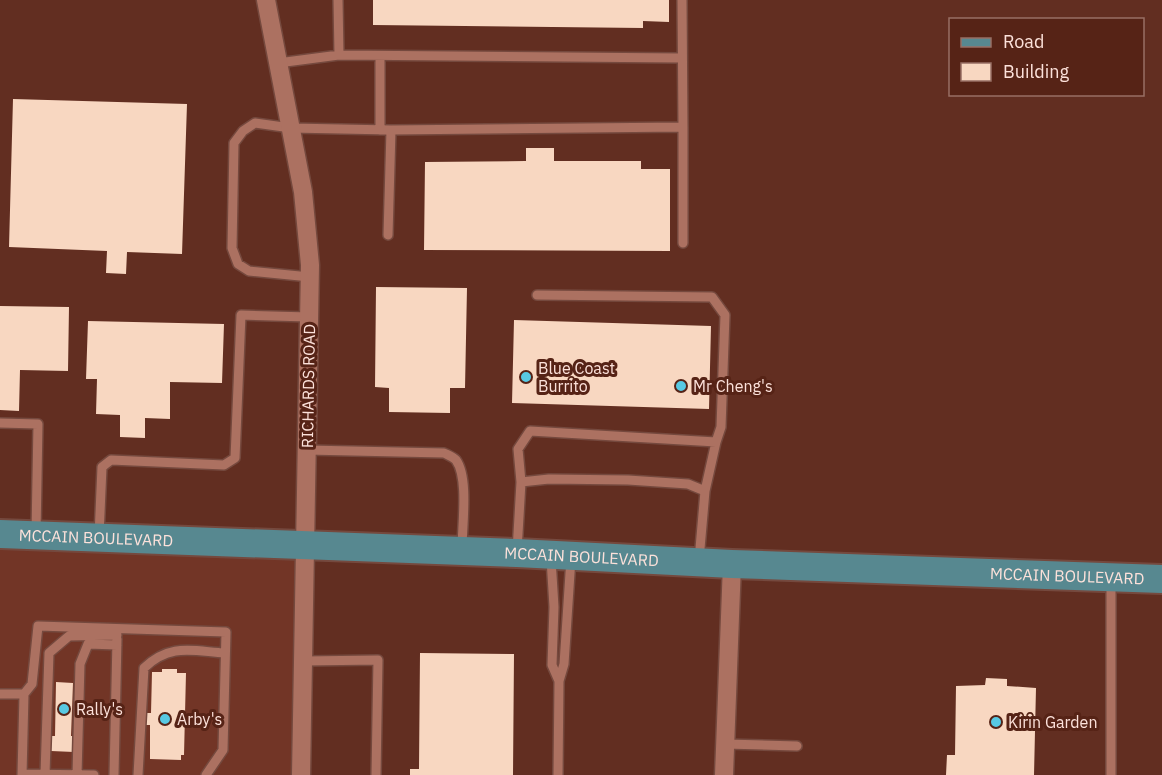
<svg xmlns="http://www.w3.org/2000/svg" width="1162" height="775" viewBox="0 0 1162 775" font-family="'IBM Plex Sans',sans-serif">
<rect width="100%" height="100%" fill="#622e21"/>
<path fill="#723526" d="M0,533L306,545L292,775H0Z"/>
<path fill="#f8d7c1" d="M373,0H669V22L643,21V28L373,25Z
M13,99L187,104L182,254L127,252L126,274L106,273L107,251L9,247Z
M526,148H554V161H641V169H670V251L424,250L425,162L526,161Z
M376,287L467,288L465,388H450V413L389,412V388L375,387Z
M0,306L69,307L68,371L20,370L19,411L0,410Z
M514,320L711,326L709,409L512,403Z
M88,321L224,324L222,383L170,382V419L145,418V438L120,437V415L96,414L97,379H86Z
M420,653L514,654L513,775H410V769H419Z
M162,669H177V673H186L184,755H181V760L150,759V725H146V713H151L152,672H162Z
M986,678L1007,679V686L1036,688L1034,775H946L947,755H955L956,686L985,685Z
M56,682L73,683L71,736H77L74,752L51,751V747H48L49,736H55Z"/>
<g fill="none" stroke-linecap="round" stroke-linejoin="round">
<defs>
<path id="service" d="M339,55L681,58
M278,63L339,55L338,0
M683,127V243
M380,130V56
M388,235L391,130
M310,277L249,271L238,264L232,248L234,143L243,131L255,123L291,128L391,130L683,127L682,0
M0,423L38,424L36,533
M307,450L444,453C448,455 453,457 456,460C469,478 462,526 462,549
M521,482L518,449L530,431L716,442L721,427L725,315L712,297L537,295
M705,491L716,442
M99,536L102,467L111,460L224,465L235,458L241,315L309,317
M517,551L521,482L549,479L628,480L688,484L705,491L699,560
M551,559L554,607L552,665L559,681
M1111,579V775
M304,661L378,660L376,775
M0,694H24L22,775
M24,694L32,684L38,626L226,632L223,750L206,775
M725,744L797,746
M22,774L94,775
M45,774L49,653L69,636L117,635
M77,775L80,664L88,644L117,645
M114,775L117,639
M138,775L144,668C170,643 192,651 225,653
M558,775L559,681L564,664L571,558"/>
<path id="minor" d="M266,0L303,192L310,265L301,775
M724,775L732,564"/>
<g id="primary">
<path id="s1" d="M0,534L517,553L732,564L1162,579"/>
</g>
</defs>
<use href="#service" stroke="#75493e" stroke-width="12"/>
<use href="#minor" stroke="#75493e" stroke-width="21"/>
<use href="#primary" stroke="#75493e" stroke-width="32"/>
<use href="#service" stroke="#ac7161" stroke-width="9"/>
<use href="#minor" stroke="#ac7161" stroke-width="18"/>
<use href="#primary" stroke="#578890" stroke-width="28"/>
</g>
<g fill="#58c9e3" stroke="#562316" stroke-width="2">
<circle cx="526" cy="377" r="6"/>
<circle cx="681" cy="386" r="6"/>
<circle cx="64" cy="709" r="6"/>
<circle cx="165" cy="719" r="6"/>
<circle cx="996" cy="722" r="6"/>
</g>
<g text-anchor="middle" stroke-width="6" stroke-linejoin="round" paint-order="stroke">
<g font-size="16" fill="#fce1da" stroke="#562316" text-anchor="start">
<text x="538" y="374">Blue Coast<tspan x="538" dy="18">Burrito</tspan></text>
<text x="693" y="392">Mr Cheng's</text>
<text x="76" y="715">Rally's</text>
<text x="177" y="725">Arby's</text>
<text x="1008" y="728">Kirin Garden</text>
</g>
<g font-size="16" fill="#fce1da" stroke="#562316">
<text transform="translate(308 386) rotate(-89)" y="6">RICHARDS ROAD</text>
<text dy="6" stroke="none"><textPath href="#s1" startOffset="96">MCCAIN BOULEVARD</textPath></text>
<text dy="6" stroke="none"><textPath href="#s1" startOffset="582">MCCAIN BOULEVARD</textPath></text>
<text dy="6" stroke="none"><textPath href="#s1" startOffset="1068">MCCAIN BOULEVARD</textPath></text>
</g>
</g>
<rect x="949" y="18" width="195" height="78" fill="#562316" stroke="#986f64" stroke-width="1.5"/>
<rect x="961" y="38" width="30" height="9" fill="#578890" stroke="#986f64" stroke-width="1.5"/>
<text x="1003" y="48" font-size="18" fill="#fce1da">Road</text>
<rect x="961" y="63" width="30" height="18" fill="#f8d7c1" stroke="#986f64" stroke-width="1.5"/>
<text x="1003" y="78" font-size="18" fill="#fce1da">Building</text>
</svg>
